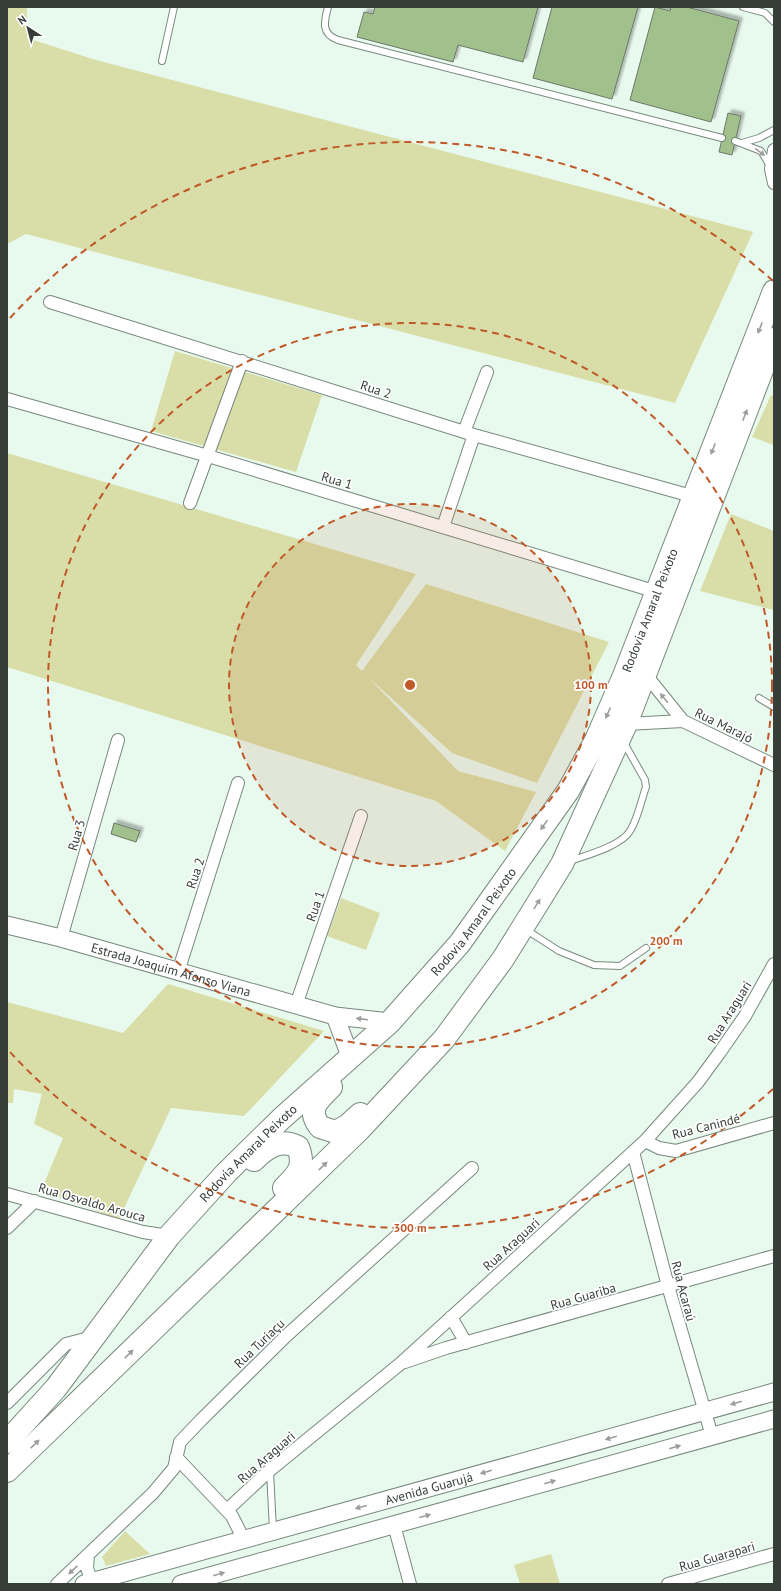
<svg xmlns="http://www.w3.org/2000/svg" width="781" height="1591" viewBox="0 0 781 1591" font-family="'PT Sans',sans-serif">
<defs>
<filter id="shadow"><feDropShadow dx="3.5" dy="-3.5" stdDeviation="1" flood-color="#0004"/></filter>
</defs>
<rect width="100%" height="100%" fill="#e8faee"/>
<path fill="#d9dda7" d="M7,7H27V38L96,60L753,232L675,403L26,234L7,244Z
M175,351L322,395L296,472L151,431Z
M771,395L774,396V445L752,437Z
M7,453L416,574L356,665L362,671L426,584L609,642L537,783L452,753L368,677L458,771L536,792L505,851L436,801L7,667Z
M731,514L774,531V610L700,591Z
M341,898L380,913L366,950L327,936Z
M168,984L324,1031L244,1116L171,1108L119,1219L41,1191L63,1138L34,1124L42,1094L14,1089L13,1103H7V1002L123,1033Z
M125,1531L150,1554L106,1566L102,1557Z
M551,1554L560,1584H520L514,1565Z"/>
<path fill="#a0c08c" stroke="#6e7769" filter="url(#shadow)" d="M375,7H538L523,62L458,45L453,62L357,37L364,12L373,14Z
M552,7H638L612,99L533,78Z
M655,7L670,11L671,7H687L739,21L711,122L630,100Z
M728,113L741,116L732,155L719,152Z
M114,823L140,831L136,842L111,834Z"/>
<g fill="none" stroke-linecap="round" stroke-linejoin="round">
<defs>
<path id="lane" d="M328,7C324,22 321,34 338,40L722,138
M743,7L765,13L774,22
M162,61L174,7
M735,141L761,151L770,166
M742,143L759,138L774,130
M759,698L774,707
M570,861C587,855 621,846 630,831C638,818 641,801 646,787L645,780L623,741
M525,929L559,951L594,965L620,966L646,948
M270,1471L273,1530"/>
<path id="street" d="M774,150L771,169L774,183
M50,302L474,435L695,497
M7,399L208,456L657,592
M464,432L487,372
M190,503L242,361
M443,527L474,435
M646,675L683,721L774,765
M626,724L683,721
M61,938L118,740
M178,972L238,783
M296,1005L361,816
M645,1141L659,1148L676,1151L774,1123
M633,1152L668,1286L712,1436
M7,1194L143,1232L169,1236
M7,1228L35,1201
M451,1317L466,1343
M405,1362L446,1348L774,1256
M7,1403L66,1344L93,1337
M176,1457L232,1516L244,1540
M227,1510L270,1470L400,1364L645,1141L698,1082L720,1052L745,1016L774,964
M394,1525L410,1584
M88,1555L87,1568L92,1582
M57,1584L153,1493L174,1468L180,1442L201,1420L286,1336L472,1168
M668,1584L774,1554"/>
<g id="secondary">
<path id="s1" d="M7,925L61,938L335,1016L390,1022"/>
<path d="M335,1016L350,1056"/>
<path id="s2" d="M84,1584L774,1392"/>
<path d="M181,1584L774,1419"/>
</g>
<g id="highway">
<path d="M331,1087C318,1100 306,1109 320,1127L336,1132L348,1125L360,1114"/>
<path d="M254,1160C267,1147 280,1138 298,1147C306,1167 297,1175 284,1188"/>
<path id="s3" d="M7,1442L56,1388L169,1236L226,1173L282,1118L390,1022L460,943L568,791L596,740L623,678L774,291"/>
<path d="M7,1471L359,1130L444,1039L503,959L562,864L626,724L774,339"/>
</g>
</defs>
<use href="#lane" stroke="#78887d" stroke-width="8"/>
<use href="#street" stroke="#78887d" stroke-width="14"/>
<use href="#secondary" stroke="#78887d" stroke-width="19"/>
<use href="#highway" stroke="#78887d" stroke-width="24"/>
<use href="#lane" stroke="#fff" stroke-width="6"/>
<use href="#street" stroke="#fff" stroke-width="12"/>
<use href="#secondary" stroke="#fff" stroke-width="17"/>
<use href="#highway" stroke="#fff" stroke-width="22"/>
</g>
<defs><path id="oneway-solid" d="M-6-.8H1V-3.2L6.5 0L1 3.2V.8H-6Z"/></defs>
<g fill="#9b9e9c">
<use href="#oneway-solid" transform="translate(760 152) rotate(37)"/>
<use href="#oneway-solid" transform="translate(760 328) rotate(111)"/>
<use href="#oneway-solid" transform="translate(745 415) rotate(-69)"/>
<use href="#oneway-solid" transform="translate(713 449) rotate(111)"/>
<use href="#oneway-solid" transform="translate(664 698) rotate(-129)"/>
<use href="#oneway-solid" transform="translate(608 713) rotate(114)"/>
<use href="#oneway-solid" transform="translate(544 825) rotate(125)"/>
<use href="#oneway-solid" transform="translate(537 904) rotate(-58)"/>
<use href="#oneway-solid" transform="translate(362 1019) rotate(-173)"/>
<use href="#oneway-solid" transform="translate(323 1166) rotate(-44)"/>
<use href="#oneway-solid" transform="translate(129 1354) rotate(-44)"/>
<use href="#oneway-solid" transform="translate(736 1403) rotate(164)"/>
<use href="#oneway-solid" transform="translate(611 1438) rotate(164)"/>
<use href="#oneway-solid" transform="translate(35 1444) rotate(-44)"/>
<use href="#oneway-solid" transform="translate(675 1447) rotate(-16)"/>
<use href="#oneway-solid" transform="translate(486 1472) rotate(164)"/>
<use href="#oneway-solid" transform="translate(550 1482) rotate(-16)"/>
<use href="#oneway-solid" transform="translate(361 1507) rotate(165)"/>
<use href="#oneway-solid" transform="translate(425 1516) rotate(-15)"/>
<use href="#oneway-solid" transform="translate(73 1570) rotate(137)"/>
<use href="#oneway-solid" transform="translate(219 1574) rotate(-16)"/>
</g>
<circle cx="410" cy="685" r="181" fill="#bf5929" fill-opacity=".12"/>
<g fill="none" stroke="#bf5929" stroke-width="2" stroke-dasharray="7 5">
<circle cx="410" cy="685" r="181"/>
<circle cx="410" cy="685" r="362"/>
<path d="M773 1089A543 543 0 0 1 10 1052M10 318A543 543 0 0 1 773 281"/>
</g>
<g text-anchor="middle" stroke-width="3.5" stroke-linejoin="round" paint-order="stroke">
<g font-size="13" fill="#373e39" stroke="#fff">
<text transform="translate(376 389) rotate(18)" y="5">Rua 2</text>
<text transform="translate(337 480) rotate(17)" y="5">Rua 1</text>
<text dy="5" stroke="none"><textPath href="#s3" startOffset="1061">Rodovia Amaral Peixoto</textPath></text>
<text transform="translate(724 725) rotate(26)" y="5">Rua Marajó</text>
<text transform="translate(76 835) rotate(-74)" y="5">Rua 3</text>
<text transform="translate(195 873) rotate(-72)" y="5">Rua 2</text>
<text transform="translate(315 906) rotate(-71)" y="5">Rua 1</text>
<text dy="5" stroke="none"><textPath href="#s3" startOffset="701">Rodovia Amaral Peixoto</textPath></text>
<text dy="5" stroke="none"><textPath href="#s1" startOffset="170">Estrada Joaquim Afonso Viana</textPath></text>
<text transform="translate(729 1012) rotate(-58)" y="5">Rua Araguari</text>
<text transform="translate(706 1126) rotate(-14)" y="5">Rua Canindé</text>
<text dy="5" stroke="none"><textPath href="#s3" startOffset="377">Rodovia Amaral Peixoto</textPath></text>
<text transform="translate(92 1202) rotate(16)" y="5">Rua Osvaldo Arouca</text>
<text transform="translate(511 1244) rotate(-42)" y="5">Rua Araguari</text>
<text transform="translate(684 1291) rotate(75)" y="5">Rua Acaraú</text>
<text transform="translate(583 1296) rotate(-16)" y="5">Rua Guariba</text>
<text transform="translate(259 1343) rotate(-44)" y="5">Rua Turiaçu</text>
<text transform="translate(266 1457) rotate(-41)" y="5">Rua Araguari</text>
<text dy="5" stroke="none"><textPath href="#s2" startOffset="358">Avenida Guarujá</textPath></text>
<text transform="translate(717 1556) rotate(-16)" y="5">Rua Guarapari</text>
</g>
</g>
<circle cx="410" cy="685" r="6" fill="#bf5929" stroke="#fff" stroke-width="2"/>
<g font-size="12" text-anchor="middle" font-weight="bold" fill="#bf5929" stroke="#fff" stroke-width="3.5" stroke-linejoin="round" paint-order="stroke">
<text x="591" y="689">100 m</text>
<text x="666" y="945">200 m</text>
<text x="410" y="1232">300 m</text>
</g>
<rect width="781" height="1591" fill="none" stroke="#373e39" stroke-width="16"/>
<g transform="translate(28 28) rotate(324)" stroke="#ffffff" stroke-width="3" paint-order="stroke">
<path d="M0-3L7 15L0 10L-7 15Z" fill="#373e39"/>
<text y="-6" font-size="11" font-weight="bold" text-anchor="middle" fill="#373e39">N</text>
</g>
</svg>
